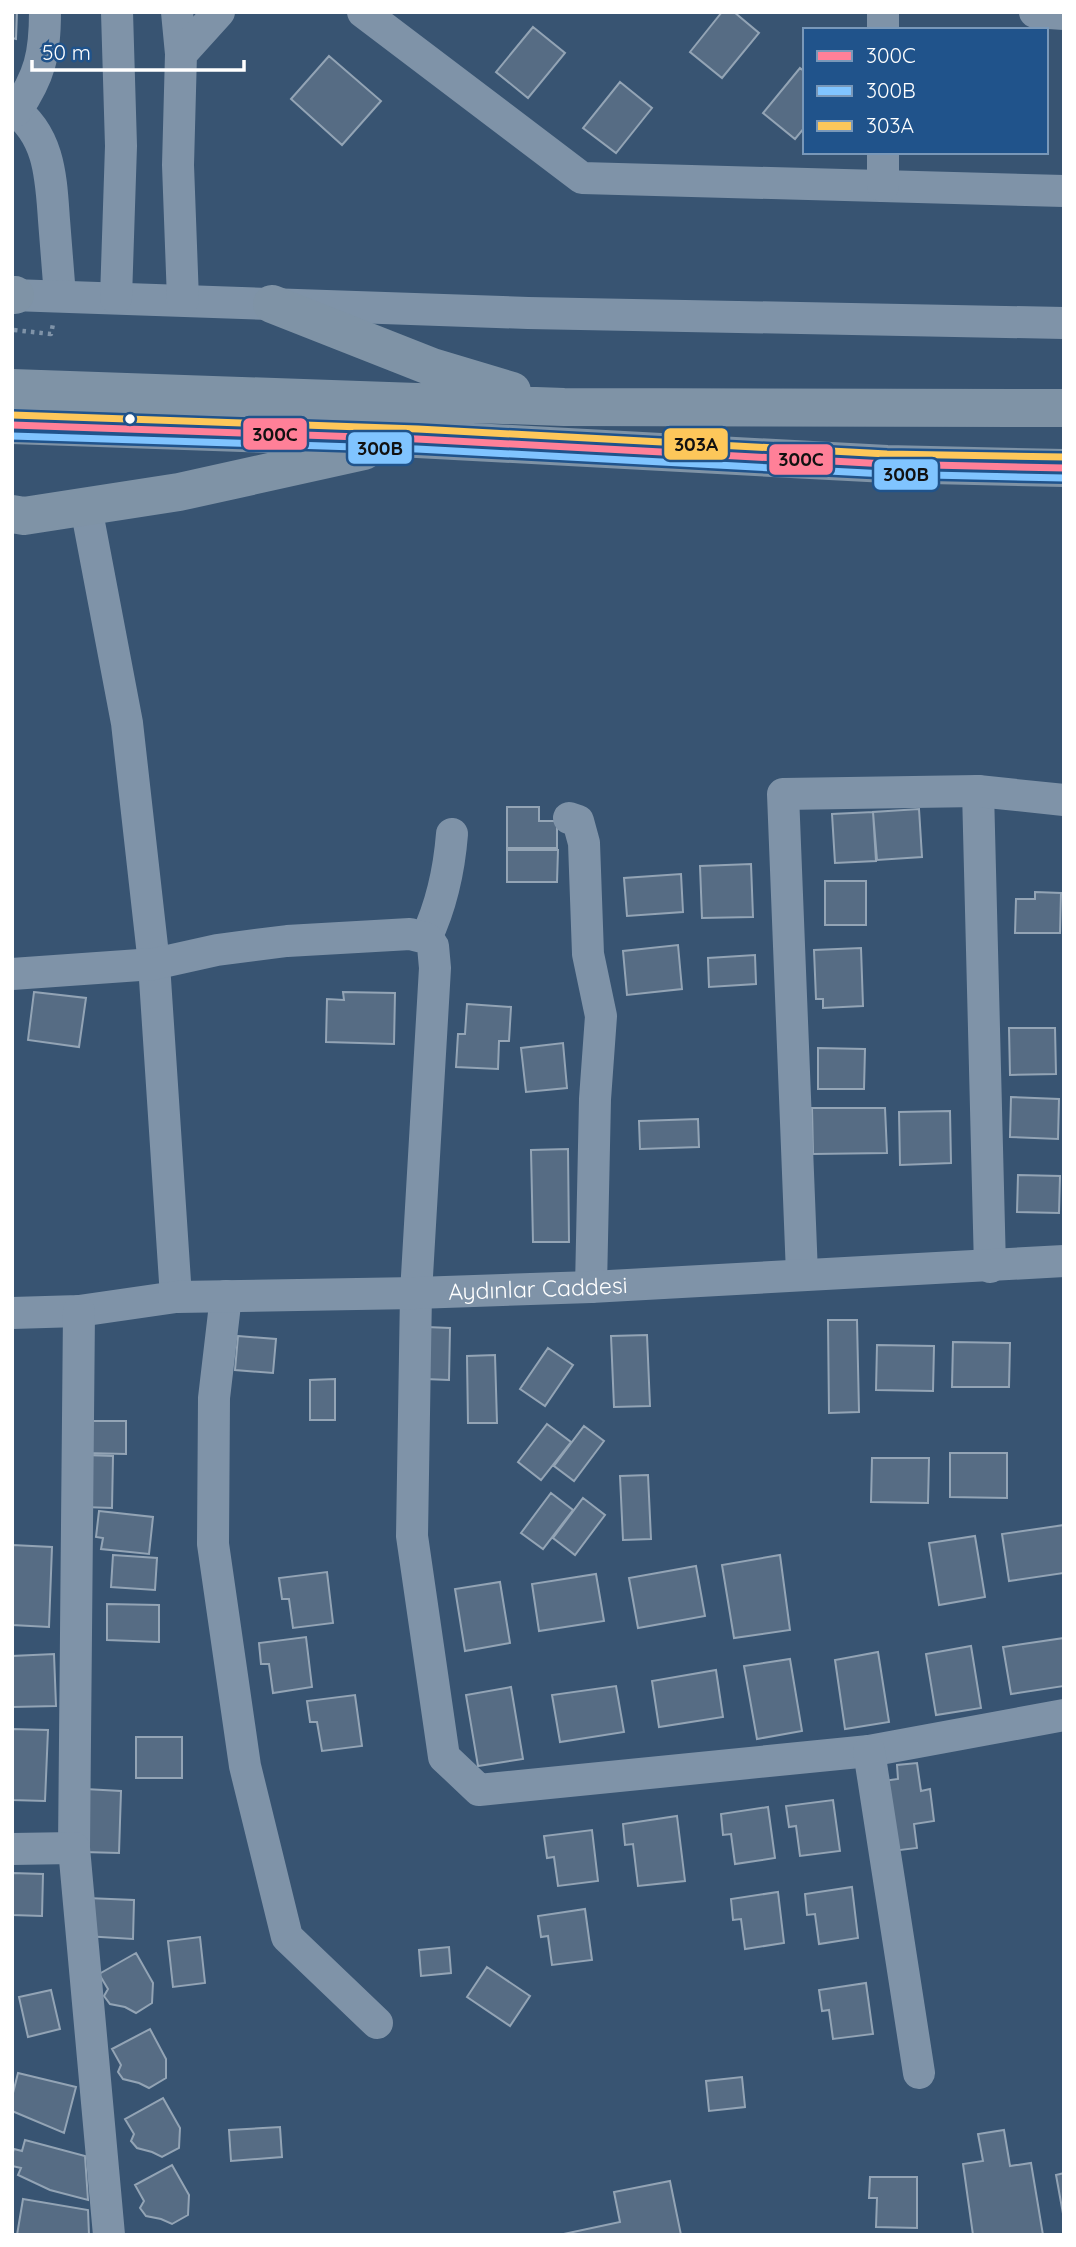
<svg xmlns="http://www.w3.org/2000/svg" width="1076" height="2247" viewBox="0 0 1076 2247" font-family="Quicksand,sans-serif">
<rect width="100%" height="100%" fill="#385472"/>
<path fill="#566c84" stroke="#93a4b5" stroke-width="2" d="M12,12H17L16,39L12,38Z
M722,12H734L759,33L722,78L690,52Z
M533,27L565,53L528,98L496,72Z
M329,56L381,101L342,145L291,99Z
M800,68L805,72V127L795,139L763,113Z
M620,82L652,108L616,153L583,128Z
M507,807H539V821H557V848H507Z
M919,809L922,857L877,860L873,812Z
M873,812L876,861L835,863L832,814Z
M507,850H558L557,882H507Z
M751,864L753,917L702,918L700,866Z
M681,874L683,912L627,916L624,878Z
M825,881H866V925H825Z
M1035,892L1061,893L1060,933H1015L1016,899H1035Z
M678,945L682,989L627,995L623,951Z
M861,948L863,1006L823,1008V999H816L814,950Z
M755,955L756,984L709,987L708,958Z
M34,992L86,998L79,1047L28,1040Z
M343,992L395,993L394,1044L326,1042L327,999L344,1000Z
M467,1004L511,1007L509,1041H499L498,1069L456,1067L458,1034H465Z
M1009,1028H1055L1056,1074L1010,1075Z
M563,1043L567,1088L526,1092L521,1048Z
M818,1048L865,1049L864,1089H818Z
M1011,1097L1059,1099L1058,1139L1010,1137Z
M812,1108H885L887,1153L813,1154Z
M950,1111L951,1163L900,1165L899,1112Z
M698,1119L699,1147L640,1149L639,1121Z
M568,1149L569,1242H533L531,1150Z
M1018,1175L1060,1176L1059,1213L1017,1212Z
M828,1320H857L859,1412L829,1413Z
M426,1327L450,1328L449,1380L425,1379Z
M647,1335L650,1406L614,1407L611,1336Z
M238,1336L276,1339L273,1373L235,1370Z
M953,1342L1010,1343L1009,1387H952Z
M877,1345L934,1346L933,1391L876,1390Z
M548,1348L573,1365L545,1406L520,1389Z
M495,1355L497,1423H468L467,1356Z
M335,1379V1420H310V1380Z
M85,1421H126V1454L85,1453Z
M547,1424L571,1442L541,1480L518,1462Z
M584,1426L604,1441L574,1481L554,1466Z
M950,1453H1007V1498L950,1497Z
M85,1455L113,1456L112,1508L84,1507Z
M872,1458H929L928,1503L871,1502Z
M648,1475L651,1539L623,1540L620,1476Z
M551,1493L573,1510L543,1549L521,1533Z
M583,1498L605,1515L575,1555L553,1538Z
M99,1511L153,1517L149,1554L101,1549L103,1538L96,1537Z
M1064,1525V1573L1009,1581L1002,1534Z
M975,1536L985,1597L939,1605L929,1543Z
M12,1545L52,1547L49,1627L12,1625Z
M113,1555L157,1558L155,1590L111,1587Z
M780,1555L790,1630L734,1638L722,1565Z
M696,1566L705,1616L638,1628L629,1578Z
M327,1572L333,1623L293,1628L289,1599H282L279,1578Z
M596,1574L604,1621L539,1631L532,1584Z
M500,1582L510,1643L465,1651L455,1589Z
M107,1604L159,1605V1642L107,1640Z
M306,1637L312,1687L273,1693L269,1664H261L259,1643Z
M1064,1638V1686L1011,1694L1003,1647Z
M971,1646L981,1708L936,1715L926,1654Z
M878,1652L889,1722L845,1729L835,1660Z
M54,1654L56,1706L12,1707V1656Z
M790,1659L802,1731L757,1739L744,1666Z
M716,1670L723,1717L659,1727L652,1681Z
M616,1686L624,1732L560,1742L552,1695Z
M511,1687L523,1759L478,1766L466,1695Z
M355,1695L362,1746L322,1751L317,1722H310L307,1701Z
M12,1729L48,1730L45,1801L12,1800Z
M136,1737H182V1778H136Z
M917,1763L921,1791L930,1789L934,1821L914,1824L917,1848L892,1851L883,1781L898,1779L897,1765Z
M85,1789L121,1791L119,1853L83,1852Z
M833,1800L840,1851L800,1856L796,1826L789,1827L786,1806Z
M768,1807L775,1858L735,1864L731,1834L723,1835L721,1814Z
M677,1816L685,1881L638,1886L633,1844L625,1845L623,1824Z
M592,1830L598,1881L558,1886L554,1857L547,1858L544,1836Z
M12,1873L43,1874L42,1916L12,1915Z
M852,1887L858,1938L819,1944L815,1914L807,1915L805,1894Z
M778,1892L784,1943L745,1949L741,1919L733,1920L731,1899Z
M87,1898L134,1900L133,1939L85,1936Z
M585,1909L592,1960L552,1965L548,1936L541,1937L538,1916Z
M200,1937L205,1983L173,1987L168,1941Z
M449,1947L451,1973L421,1976L419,1950Z
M136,1953L153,1983L152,2003L136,2013L125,2007L110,2004L104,1996L108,1989L99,1974Z
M487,1967L530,1996L510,2026L467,1997Z
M866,1983L873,2034L833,2039L829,2010L822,2011L819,1990Z
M51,1990L60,2029L28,2037L19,1997Z
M150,2029L166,2059V2078L149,2088L139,2083L123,2079L118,2072L121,2065L112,2049Z
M18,2073L76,2087L64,2133L12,2111V2097Z
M742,2077L745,2107L709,2111L706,2081Z
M163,2098L180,2128L179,2148L162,2157L152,2152L137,2148L131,2141L134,2134L125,2119Z
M280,2127L282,2157L231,2161L229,2130Z
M1004,2130L1010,2166L1031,2163L1043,2235H973L963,2164L983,2161L978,2134Z
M25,2140L85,2156L88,2200L50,2190L18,2175L21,2168L12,2166V2155L14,2149L22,2151Z
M172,2165L189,2195L188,2215L172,2224L161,2219L146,2216L140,2208L144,2201L135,2185Z
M1064,2173V2219L1056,2175Z
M870,2177H917V2228L876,2227L877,2198H869Z
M670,2181L681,2235H559L620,2222L614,2192Z
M23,2199L88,2210L89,2235H17Z"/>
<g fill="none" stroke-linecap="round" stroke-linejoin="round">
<path stroke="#7f93a8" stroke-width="4.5" stroke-dasharray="3.5 5" stroke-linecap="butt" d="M14,330L51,334L53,324"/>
<g stroke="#7f93a8" stroke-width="32">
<path d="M177,12L181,54"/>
<path d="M363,12L582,178L1064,191"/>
<path d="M1035,12L1064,14"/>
<path d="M883,30V12"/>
<path d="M12,108C50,135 51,178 54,220C56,246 58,271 60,296"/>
<path d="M16,111C40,76 45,54 45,12"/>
<path d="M883,186V152"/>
<path d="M12,295L528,313L1064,323"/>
<path d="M116,298L121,146L117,12"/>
<path d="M183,300L178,165L181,54L219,12"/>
<path d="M86,507L127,723L154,964L176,1297"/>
<path d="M978,791L990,1267"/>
<path d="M569,818L578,821L584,843L588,954L601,1016L595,1099L591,1287"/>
<path d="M426,938C442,904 449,872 452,834"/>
<path d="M12,974L154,964L217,950L287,941L410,934L426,938L433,946L435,968L416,1293L412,1536L444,1757L479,1790L869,1751L1064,1715"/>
<path d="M802,1274L783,794L978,791L1064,800"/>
<path d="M226,1296L214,1398L213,1544L245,1766L287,1937L377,2023"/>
<path id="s1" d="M12,1313L79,1311L176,1297L416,1293L591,1287L1064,1261"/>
<path d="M869,1751L919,2073"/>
<path d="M74,1848L79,1311"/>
<path d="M12,1849L74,1848L109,2235"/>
</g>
<path stroke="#7f93a6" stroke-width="38" d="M12,295H15
M272,304L432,367L512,391
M12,388L564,407L1064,408
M12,425L417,439L887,464L1064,468
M12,514L24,516L179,492L364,451"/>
<defs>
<path id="bus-1" d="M12,425L417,439L887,464L1064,468"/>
<path id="bus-2" d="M12,436L417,449L886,474L1064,478"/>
<path id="bus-3" d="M12,415L418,429L887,454L1064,457"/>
</defs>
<use href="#bus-1" stroke="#20538b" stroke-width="12"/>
<use href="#bus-2" stroke="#20538b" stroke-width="12"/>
<use href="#bus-3" stroke="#20538b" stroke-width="12"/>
<use href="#bus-1" stroke="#ff8098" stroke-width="7"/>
<use href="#bus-2" stroke="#80c4ff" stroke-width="7"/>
<use href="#bus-3" stroke="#fdc75a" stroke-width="7"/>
</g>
<circle fill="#fff" stroke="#20538b" stroke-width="2.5" cx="130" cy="419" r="6"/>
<g text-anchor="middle" stroke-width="5" stroke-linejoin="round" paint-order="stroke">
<g font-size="23" fill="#fff" stroke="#20538b">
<text dy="8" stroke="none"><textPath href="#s1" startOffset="527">Aydınlar Caddesi</textPath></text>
</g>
</g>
<g stroke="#20538b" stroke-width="2.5">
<rect x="242" y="417" width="66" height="34" rx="7" fill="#ff8098"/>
<rect x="663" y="427" width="66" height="34" rx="7" fill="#fdc75a"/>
<rect x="347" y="431" width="66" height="34" rx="7" fill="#80c4ff"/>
<rect x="768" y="443" width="66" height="33" rx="7" fill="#ff8098"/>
<rect x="873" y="458" width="66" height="33" rx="7" fill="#80c4ff"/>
</g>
<g font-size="19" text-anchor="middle" font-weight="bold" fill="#111">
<text x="275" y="441">300C</text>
<text x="696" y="451">303A</text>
<text x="380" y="455">300B</text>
<text x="801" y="466">300C</text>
<text x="906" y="481">300B</text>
</g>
<rect width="1076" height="2247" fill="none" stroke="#ffffff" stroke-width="28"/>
<rect x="803" y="28" width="245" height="126" fill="#20538b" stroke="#7998b9" stroke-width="2"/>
<rect x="817" y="51" width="35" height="10" fill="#ff8098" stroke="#7998b9" stroke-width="2"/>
<text x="866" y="63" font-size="21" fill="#ffffff">300C</text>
<rect x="817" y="86" width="35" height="10" fill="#80c4ff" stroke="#7998b9" stroke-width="2"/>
<text x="866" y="98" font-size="21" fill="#ffffff">300B</text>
<rect x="817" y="121" width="35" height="10" fill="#fdc75a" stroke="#7998b9" stroke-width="2"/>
<text x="866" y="133" font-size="21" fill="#ffffff">303A</text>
<path d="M32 60v10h212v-10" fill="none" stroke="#ffffff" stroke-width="3.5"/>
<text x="42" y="60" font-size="21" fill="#ffffff" stroke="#20538b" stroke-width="5" paint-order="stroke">50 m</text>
</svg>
